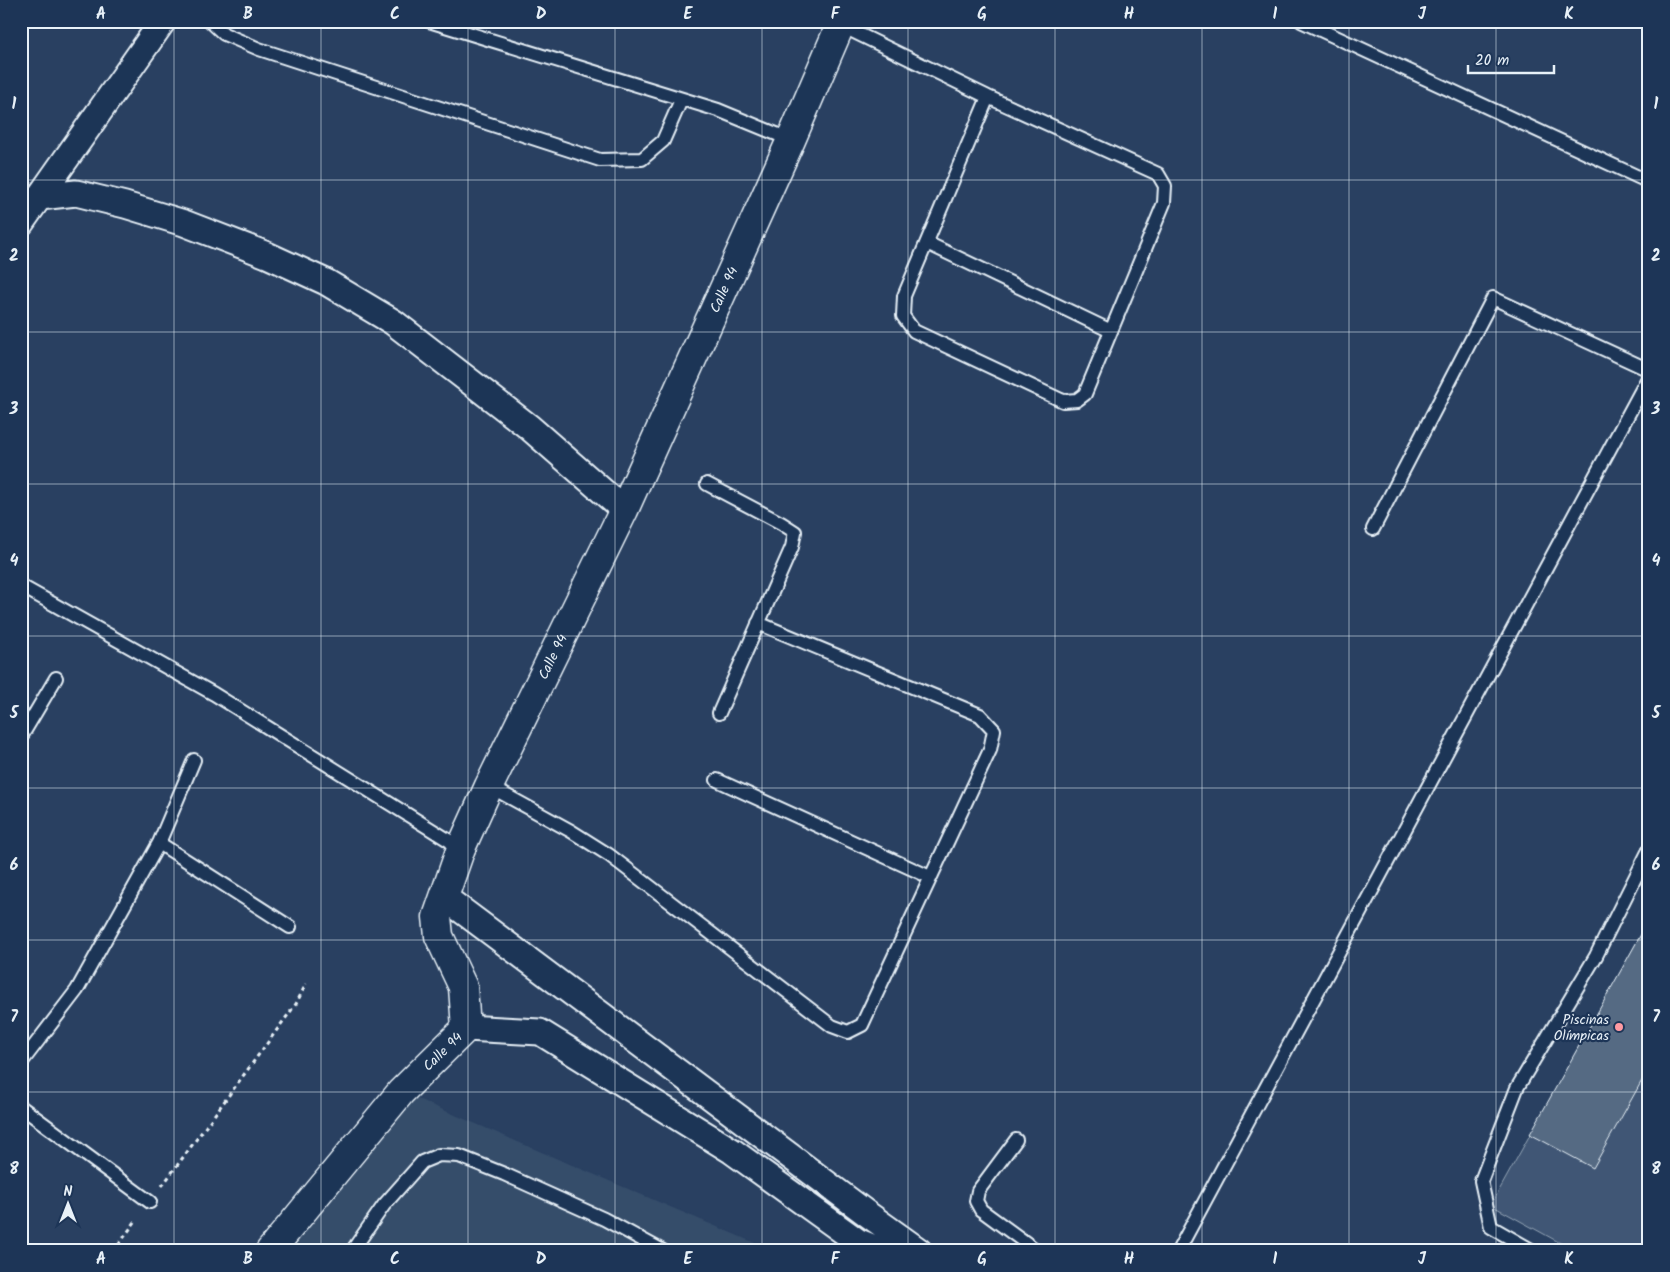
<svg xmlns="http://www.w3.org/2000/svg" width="1670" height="1272" viewBox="0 0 1670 1272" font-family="Kalam,sans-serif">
<rect width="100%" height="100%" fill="#294061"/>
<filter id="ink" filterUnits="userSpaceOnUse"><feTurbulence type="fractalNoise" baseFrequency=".02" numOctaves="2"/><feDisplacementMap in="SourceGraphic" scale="10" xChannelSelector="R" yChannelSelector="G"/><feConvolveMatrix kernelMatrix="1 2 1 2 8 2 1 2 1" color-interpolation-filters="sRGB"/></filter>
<g filter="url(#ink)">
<path fill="#364d6b" d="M401,1092L771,1250L772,1251H270Z"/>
<path fill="#415774" stroke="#94a4b6" d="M1649,920V1251H1575L1491,1205Z"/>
<path fill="#556a83" stroke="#e8f1f8" d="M1649,920V1068L1593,1168L1530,1134Z"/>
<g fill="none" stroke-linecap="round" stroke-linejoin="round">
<defs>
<path id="service" d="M210,21L224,34L259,49L600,160L642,159L663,141L681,100
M429,21L718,110L791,140
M1301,21L1649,182
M840,25L988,97L1158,174L1165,186L1164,203L1085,394L1077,400L1063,401L914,331L903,316L904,296L988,97
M927,243L1111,331
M707,484L781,523L795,532L792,547L719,713
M1373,529L1493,298L1649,370
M21,586L214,694L461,848
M21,737L56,678
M717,780L930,877
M489,786L571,831L609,855L832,1026L848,1032L862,1025L990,750L994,730L980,715L758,623
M159,843L290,927
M21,1063L77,990L159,843L194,760
M21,1107L150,1202
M1016,1140L978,1191L976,1201L981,1210L1037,1251
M352,1251L384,1205L422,1162L439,1155L459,1156L504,1174L604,1219L663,1251
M1178,1251L1649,376
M1533,1251L1491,1227L1481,1181L1517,1088L1596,956L1649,850"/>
<path id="minor" d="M40,197L76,193L125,205L184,223L267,255L326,282L393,322L529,427L624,510
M21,223L163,21
M444,897L866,1213L919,1251
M466,1028L540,1032L732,1151L857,1241L882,1251"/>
<g id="tertiary">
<path id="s1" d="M270,1251L401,1092L466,1028L463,987L439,936L437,917L461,848L489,786L624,510L791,140L842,21"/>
</g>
</defs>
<use href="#service" stroke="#e8f1f8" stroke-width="16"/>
<use href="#minor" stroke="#e8f1f8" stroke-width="29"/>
<use href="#tertiary" stroke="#e8f1f8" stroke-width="31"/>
<path stroke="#e8f1f8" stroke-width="3" stroke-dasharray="4 4" stroke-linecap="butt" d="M162,1186L296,1004L306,984
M114,1251L137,1219"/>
<use href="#service" stroke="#1d3557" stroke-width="12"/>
<use href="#minor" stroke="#1d3557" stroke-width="25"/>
<use href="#tertiary" stroke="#1d3557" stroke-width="28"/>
</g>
</g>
<path fill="none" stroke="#e8f1f8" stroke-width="1" stroke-opacity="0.55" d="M174,21V1251M321,21V1251M468,21V1251M615,21V1251M762,21V1251M908,21V1251M1055,21V1251M1202,21V1251M1349,21V1251M1496,21V1251M21,180H1649M21,332H1649M21,484H1649M21,636H1649M21,788H1649M21,940H1649M21,1092H1649"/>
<circle fill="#ff9aa2" stroke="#1d3557" stroke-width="2" cx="1619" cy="1027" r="5"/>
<g text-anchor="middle" stroke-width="4.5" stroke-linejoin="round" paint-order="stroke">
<g font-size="14" fill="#e8f1f8" stroke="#1d3557">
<text dy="5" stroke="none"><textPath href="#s1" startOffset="1104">Calle 94</textPath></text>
<text dy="5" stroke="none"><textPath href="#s1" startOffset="699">Calle 94</textPath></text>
<text dy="5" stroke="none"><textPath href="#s1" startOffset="264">Calle 94</textPath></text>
</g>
<g font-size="14" fill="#e8f1f8" stroke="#1d3557" text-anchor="end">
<text x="1609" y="1024">Piscinas<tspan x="1609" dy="16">Olímpicas</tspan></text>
</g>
</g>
<rect width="1670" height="1272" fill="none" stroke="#1d3557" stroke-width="55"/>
<g transform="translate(68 1204)" stroke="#1d3557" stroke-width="4" paint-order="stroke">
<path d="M0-4L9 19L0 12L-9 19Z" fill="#e8f1f8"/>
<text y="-8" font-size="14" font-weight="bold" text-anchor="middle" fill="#e8f1f8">N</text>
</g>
<path d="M1468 65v8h86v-8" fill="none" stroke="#e8f1f8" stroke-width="2.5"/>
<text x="1475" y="65" font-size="15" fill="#e8f1f8" stroke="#1d3557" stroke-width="4" paint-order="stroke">20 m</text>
<rect x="28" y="28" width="1614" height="1216" fill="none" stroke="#e8f1f8" stroke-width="2"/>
<g font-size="16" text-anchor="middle" font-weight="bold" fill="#e8f1f8">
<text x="101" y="19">A</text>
<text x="248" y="19">B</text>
<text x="395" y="19">C</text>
<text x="541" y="19">D</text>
<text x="688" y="19">E</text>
<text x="835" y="19">F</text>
<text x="982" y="19">G</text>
<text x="1129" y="19">H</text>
<text x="1275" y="19">I</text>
<text x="1422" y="19">J</text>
<text x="1569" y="19">K</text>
<text x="14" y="109">1</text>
<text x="1656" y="109">1</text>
<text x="14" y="261">2</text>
<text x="1656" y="261">2</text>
<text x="14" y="414">3</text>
<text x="1656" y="414">3</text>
<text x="14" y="566">4</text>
<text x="1656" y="566">4</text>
<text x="14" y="718">5</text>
<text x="1656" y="718">5</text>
<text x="14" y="870">6</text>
<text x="1656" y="870">6</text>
<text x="14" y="1022">7</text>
<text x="1656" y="1022">7</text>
<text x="14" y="1174">8</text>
<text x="1656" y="1174">8</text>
<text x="101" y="1264">A</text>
<text x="248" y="1264">B</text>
<text x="395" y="1264">C</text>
<text x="541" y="1264">D</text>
<text x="688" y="1264">E</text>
<text x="835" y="1264">F</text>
<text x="982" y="1264">G</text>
<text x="1129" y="1264">H</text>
<text x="1275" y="1264">I</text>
<text x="1422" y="1264">J</text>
<text x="1569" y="1264">K</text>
</g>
</svg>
